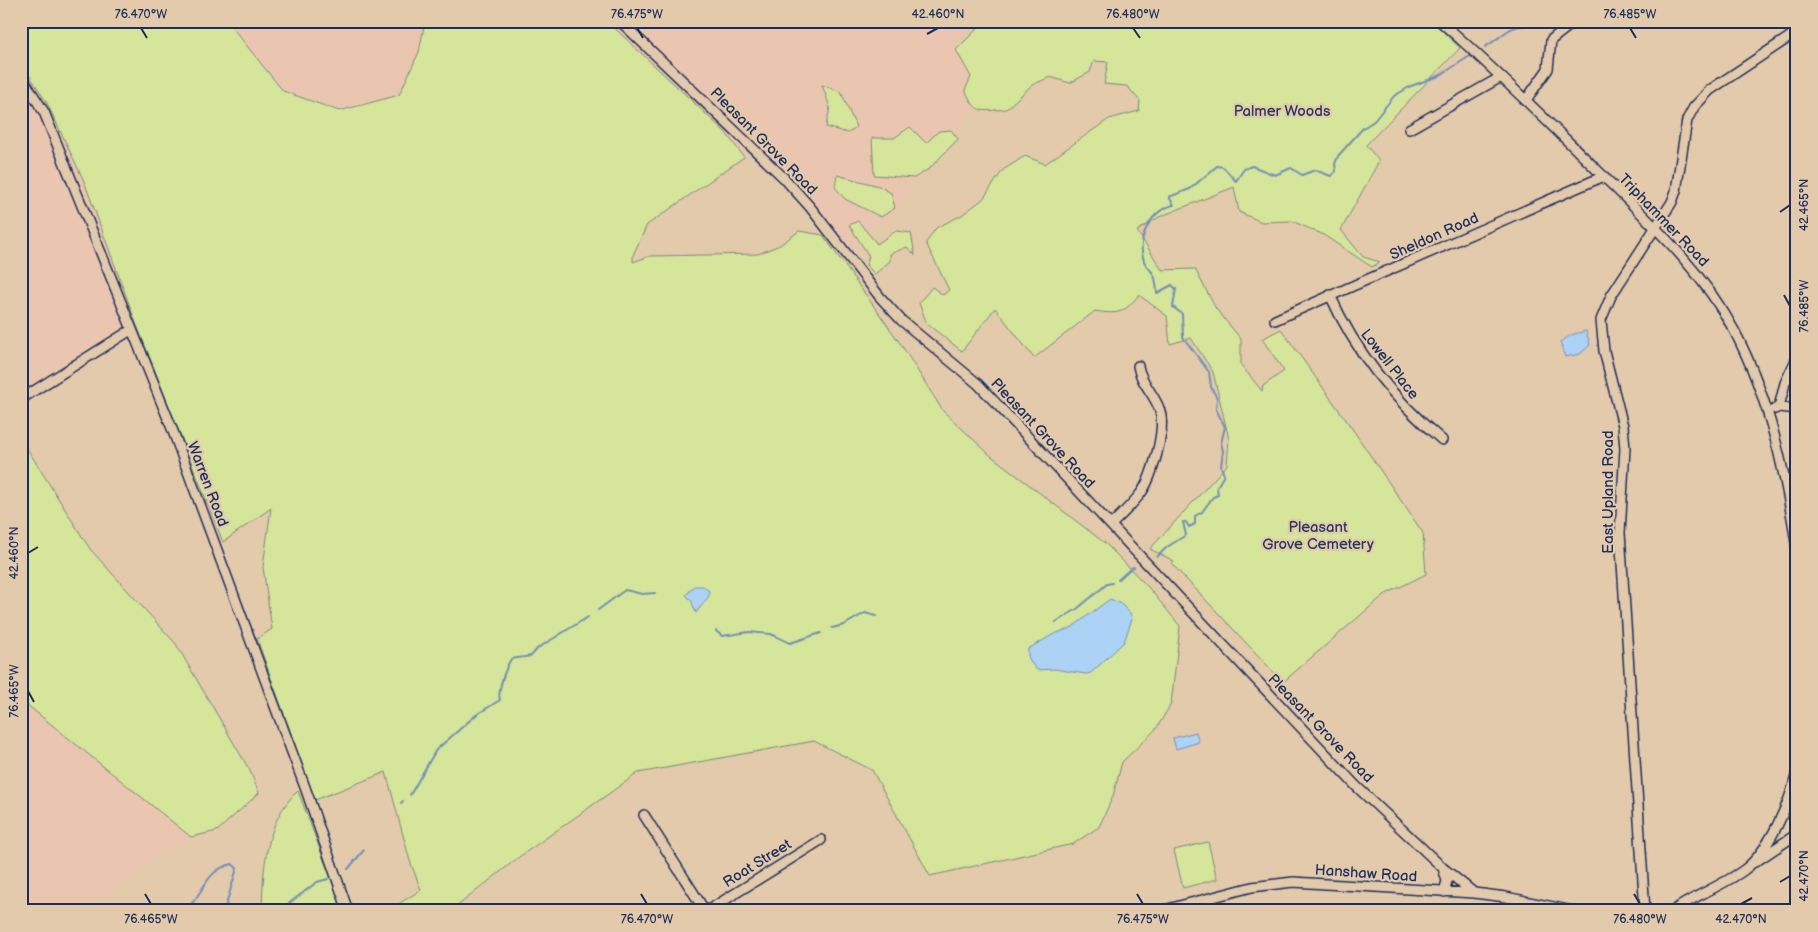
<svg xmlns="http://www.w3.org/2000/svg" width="1818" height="932" viewBox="0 0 1818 932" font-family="'Balsamiq Sans',sans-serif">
<rect width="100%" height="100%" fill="#e3caab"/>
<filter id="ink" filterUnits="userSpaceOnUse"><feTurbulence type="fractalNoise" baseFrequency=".02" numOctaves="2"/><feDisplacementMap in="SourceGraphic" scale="10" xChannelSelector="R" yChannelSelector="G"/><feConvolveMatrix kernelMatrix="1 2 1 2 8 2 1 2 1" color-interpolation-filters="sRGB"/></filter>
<g filter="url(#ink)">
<path fill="#eac6b0" d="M21,21H982L958,35L954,39L956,50L969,68L971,77L965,91L973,107L957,135L925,169L899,209L857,241L847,247L805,193L773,160L758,147L647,224L633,255V263L350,403L223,542L136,323L21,392Z
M21,439L90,549L176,644L250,771L259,793L217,831L191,837L81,911H21Z"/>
<path fill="#d5e599" stroke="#788a7c" d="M21,21H227L283,91L339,111L399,95L419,52L425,21H607L725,132L744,157L647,225L633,255V262L650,256L758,254L780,245L799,231L823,235L900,343L943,411L990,455L1106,544L1149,588L1180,626L1171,704L1156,729L1122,762L1113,796L1099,827L1073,844L930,876L872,770L814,741L638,773L519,857L451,911H387L421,890L410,861L386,772L315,800L257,639L272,629L263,567L271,508L223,542L136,323L84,181L47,103L21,62Z
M985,21H1432L1460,48L1366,145L1379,161L1341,230L1363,257L1380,262L1372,267L1322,234L1292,221L1262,222L1239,212L1234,187L1159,217L1137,231L1162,270L1195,269L1216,309L1241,339V365L1262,391L1263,386L1284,371L1262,339L1281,329L1351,427L1423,533L1426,574L1384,595L1283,682L1172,564L1174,561L1150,549L1227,465L1229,439L1213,372L1191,338L1170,344L1167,316L1139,295C1123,313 1120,315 1095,311L1034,358L995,308L962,351L927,324L919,303L932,287L943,295L949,290L926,243L936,228L962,215L983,199L1003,170L1025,156L1045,164L1109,119L1139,111L1140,101L1127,86L1104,84L1108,62L1094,61L1090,72L1070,83L1050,77L1032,85L1006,109C980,111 977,115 965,90L971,77L956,50Z
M822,85L841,92L856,127L848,133L826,127L830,107Z
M910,127L926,143L939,131L951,130L958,139L929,169L914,178L874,175L872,138H894Z
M837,175L879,186L891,193L895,208L881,217L845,199L835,187Z
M858,221L877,244L896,231L911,233L915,255L907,247L890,254V261L875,274L866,265L869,256L849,225Z
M21,439L90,549L176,644L250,771L259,793L217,831L191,837L21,700Z
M298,791L343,911H262C263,870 265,820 298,791Z
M1208,842L1217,879L1183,888L1174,850Z"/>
<path fill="#acd2f5" stroke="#7291b9" d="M1586,331L1590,345L1580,354L1565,357L1560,342L1571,335Z
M694,586H703L709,591V596L696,613L691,600L686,595Z
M1110,599L1120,603L1130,613L1132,619L1124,642L1091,673L1086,674L1054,669L1037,670C1031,663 1027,658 1028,649L1054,634L1071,628Z
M1196,732L1199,742L1176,749L1173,738Z"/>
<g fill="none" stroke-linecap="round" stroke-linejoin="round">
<path stroke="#7291b9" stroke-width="2" d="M1485,47C1494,42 1501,35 1509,30C1516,25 1528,26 1537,21
M1157,557L1167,547L1186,535L1183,522H1186L1189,527L1195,524V516L1202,512L1213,497L1218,495L1217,487L1224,475L1221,466L1223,451L1221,443L1225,427L1216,409L1217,398L1211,387L1209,372L1183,337L1182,314L1173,307L1176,289L1172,285L1157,293C1156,286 1157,280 1153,274C1151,269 1146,267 1144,261C1136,238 1151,210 1174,205L1169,197L1190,189L1217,166L1223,167L1236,181L1244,169L1252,166L1275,175L1291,168L1302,175L1315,170L1331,176L1336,171L1335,164L1338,156L1363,128L1374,121L1394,96L1411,86L1439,76L1470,56
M1118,580L1131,568L1134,567
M598,610L625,590L642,594L655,593
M1056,622L1077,609L1107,584L1112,583
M832,628L844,625L865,613L876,616
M716,631L722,636L749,632L771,634L790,643L821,633
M410,795L436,750L476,715L500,700C497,691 506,667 511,659L531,656L538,648L588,617
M401,803L403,801
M348,869L364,850
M184,911C205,895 203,871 232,864L237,868L224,911
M279,911L317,882L328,879"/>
<defs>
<path id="minor" d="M620,21L784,178L810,207L880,297L901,320L978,384L1357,787L1443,868L1474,893
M1440,21C1494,68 1545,119 1596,169C1648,220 1701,268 1735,332C1770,400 1786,475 1797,549
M1785,21L1797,37
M21,76L44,112L171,426L306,790L348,911
M1526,100L1548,69L1551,40L1575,21
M1409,129L1501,77
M1330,295C1355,351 1394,400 1442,440
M1275,320L1604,176
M21,399L131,330
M1779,407L1785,383L1797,358
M1775,409L1779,407L1797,409
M1111,525C1121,515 1132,505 1141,493C1152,478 1166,430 1160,411C1155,394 1141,384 1138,366
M644,815L705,911
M1755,862L1797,834
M1443,868L1447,881L1444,892
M707,911L821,840
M1160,911L1252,887L1293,882L1474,893L1506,897L1573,911
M1645,911L1620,533L1625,448L1623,426L1604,351L1601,320L1611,296L1672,202L1676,191L1687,120L1694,107L1710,90L1797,32
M1673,911C1695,895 1722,886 1744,870C1769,852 1790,802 1797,772"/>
</defs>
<use href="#minor" stroke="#1b2f5e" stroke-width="12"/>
<use href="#minor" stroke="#e3caab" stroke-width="9"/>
</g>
</g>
<path fill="none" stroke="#1b2f5e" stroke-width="2" d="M141,28L147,38M637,28L643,38M1133,28L1140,38M1630,28L1636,38M927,34L938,28M1780,212L1790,205M1784,295L1790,306M28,553L38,547M28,691L34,702M1780,882L1790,876M145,894L151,904M641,894L647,904M1137,894L1143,904M1634,894L1640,904M1741,904L1752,898"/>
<g text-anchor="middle" stroke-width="4.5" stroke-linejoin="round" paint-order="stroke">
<g font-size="15" fill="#243861" stroke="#e3caab">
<text x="1282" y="116">Palmer Woods</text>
<text x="1318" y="532">Pleasant<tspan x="1318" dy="17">Grove Cemetery</tspan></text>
</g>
<g font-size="15" fill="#1b2f5e" stroke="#e3caab">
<text transform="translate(764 141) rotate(45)" y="5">Pleasant Grove Road</text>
<text transform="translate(1664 220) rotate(46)" y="5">Triphammer Road</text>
<text transform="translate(1434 236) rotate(-24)" y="5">Sheldon Road</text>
<text transform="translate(1390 364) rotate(52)" y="5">Lowell Place</text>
<text transform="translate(1043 433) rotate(47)" y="5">Pleasant Grove Road</text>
<text transform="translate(208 484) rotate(69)" y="5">Warren Road</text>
<text transform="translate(1608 492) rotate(-90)" y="5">East Upland Road</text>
<text transform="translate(1321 728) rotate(46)" y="5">Pleasant Grove Road</text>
<text transform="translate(757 863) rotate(-32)" y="5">Roat Street</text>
<text transform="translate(1366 873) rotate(4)" y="5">Hanshaw Road</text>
</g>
</g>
<rect width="1818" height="932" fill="none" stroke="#e3caab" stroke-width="55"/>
<rect x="28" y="28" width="1762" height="876" fill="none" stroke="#1b2f5e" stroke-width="2"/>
<g font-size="12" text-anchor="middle" fill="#1b2f5e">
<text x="141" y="18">76.470°W</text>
<text x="637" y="18">76.475°W</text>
<text x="938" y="18">42.460°N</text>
<text x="1133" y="18">76.480°W</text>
<text x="1630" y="18">76.485°W</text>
<text transform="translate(1804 205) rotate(-90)" y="4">42.465°N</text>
<text transform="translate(1804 306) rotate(-90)" y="4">76.485°W</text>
<text transform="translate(14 553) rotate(-90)" y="4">42.460°N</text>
<text transform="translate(14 691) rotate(-90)" y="4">76.465°W</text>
<text transform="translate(1804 876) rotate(-90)" y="4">42.470°N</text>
<text x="151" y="923">76.465°W</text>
<text x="647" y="923">76.470°W</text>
<text x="1143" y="923">76.475°W</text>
<text x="1640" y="923">76.480°W</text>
<text x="1741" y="923">42.470°N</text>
</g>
</svg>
